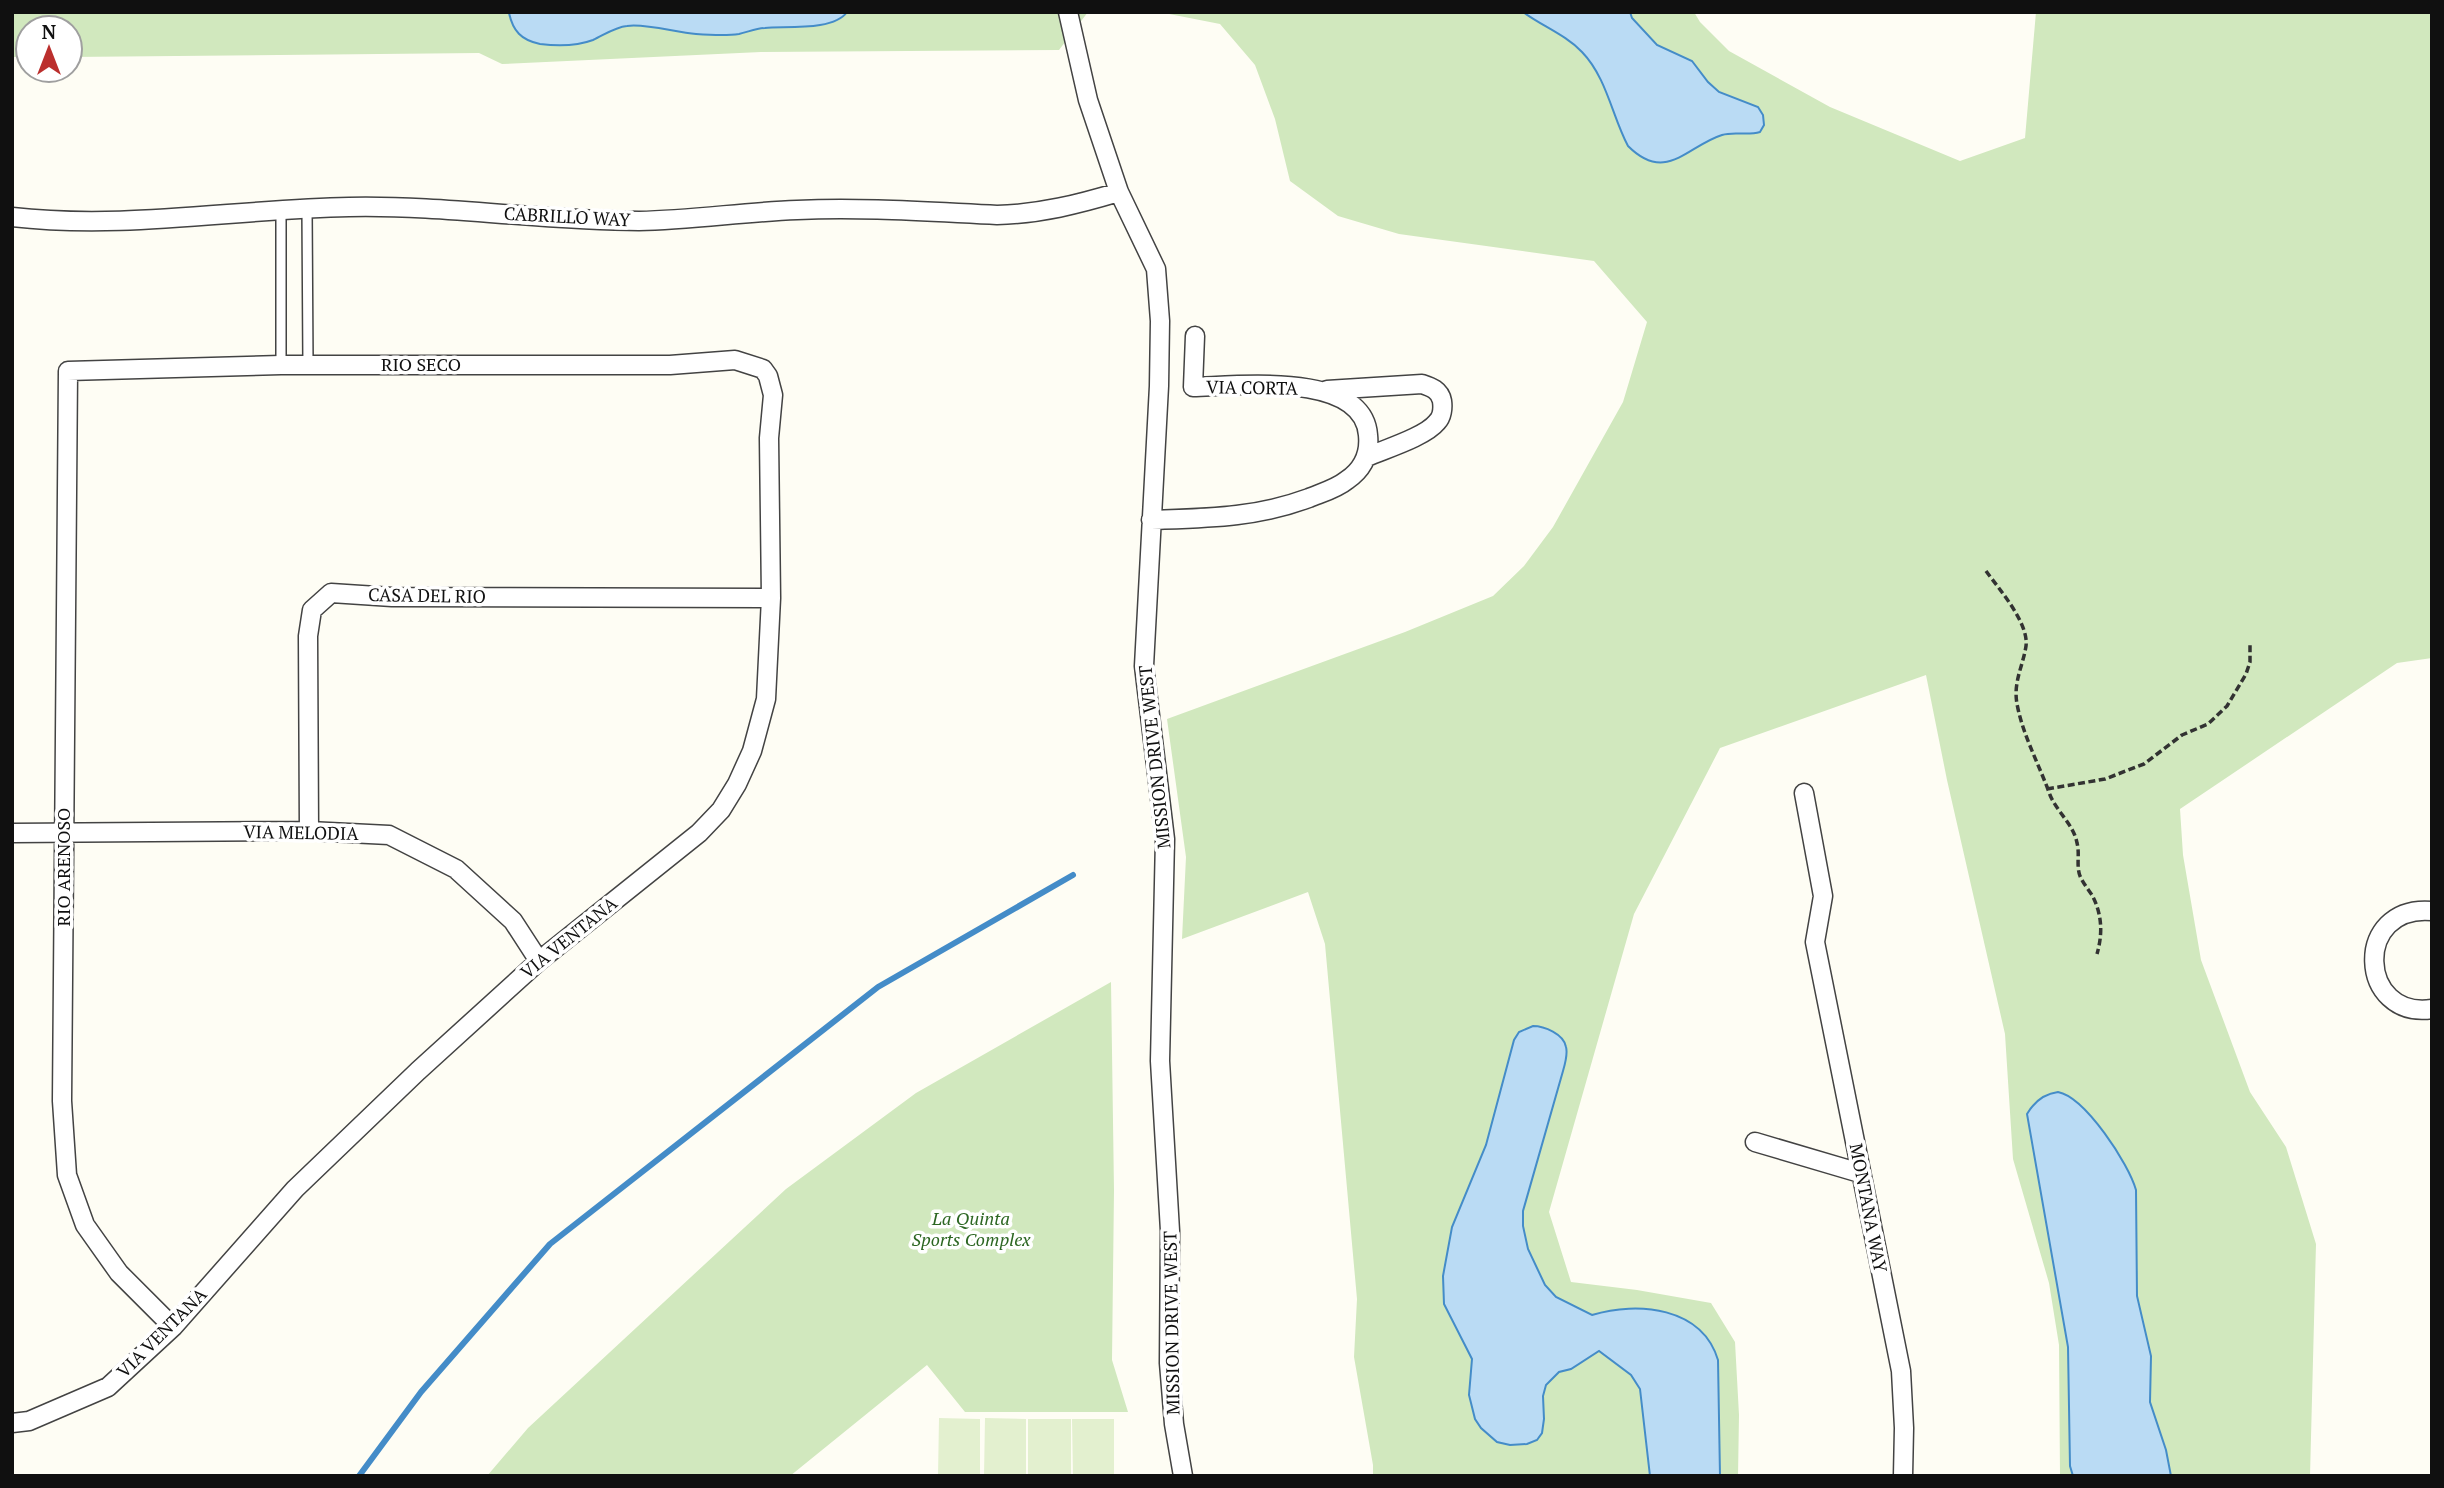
<svg xmlns="http://www.w3.org/2000/svg" width="2444" height="1488" viewBox="0 0 2444 1488" font-family="'PT Serif',serif">
<rect width="100%" height="100%" fill="#fefdf4"/>
<path fill="#d1e8be" d="M12,12H1088L1059,50L761,52L502,64L479,53L70,57V28H28V57H12Z
M1159,12H1694L1700,22L1729,51L1830,107L1960,161L2025,138L2036,12H2432V658L2397,663L2180,809L2183,855L2201,960L2250,1092L2286,1147L2316,1244L2310,1476H2060L2059,1345L2049,1283L2013,1159L2005,1034L1947,780L1926,675L1720,748L1634,914L1549,1212L1571,1282L1637,1290L1711,1303L1735,1342L1739,1415L1738,1476H1373V1465L1354,1357L1357,1299L1325,944L1308,892L1182,939L1186,857L1167,719L1405,632L1493,596L1524,566L1553,527L1623,402L1647,322L1594,261L1399,234L1338,216L1290,181L1275,119L1255,65L1220,24Z
M1111,982L1114,1190L1112,1360L1128,1412H965L927,1365L790,1476H487L528,1428L786,1189L916,1093Z"/>
<path fill="#e3f0cf" d="M939,1418L980,1419V1476H938Z
M985,1418L1026,1419V1476H984Z
M1028,1419H1071V1476H1028Z
M1072,1419H1114V1476H1073Z"/>
<path fill="#badbf4" stroke="#448cc8" stroke-width="2" d="M847,12C834,31 786,26 765,28C757,28 748,32 739,34C726,36 710,35 696,34C677,33 646,23 627,26C615,27 604,35 593,40C577,46 556,46 540,44C521,40 513,31 509,13Z
M1523,12H1630L1632,18L1657,45L1692,61L1708,82L1719,92L1758,107L1763,115L1764,125L1760,132C1747,136 1734,131 1722,135C1687,146 1666,184 1628,146C1612,116 1607,78 1582,52C1566,35 1542,26 1523,12Z
M1533,1026C1544,1026 1564,1034 1566,1047C1568,1054 1565,1064 1563,1071L1523,1211V1226L1528,1249L1545,1285L1556,1297L1592,1315C1638,1301 1702,1307 1718,1360L1720,1476H1650L1640,1389L1631,1375L1599,1351L1571,1369L1559,1372L1546,1385L1543,1396L1544,1419L1542,1433L1537,1440L1527,1444L1510,1445L1497,1442L1481,1428L1475,1419L1469,1395L1472,1359L1444,1304L1443,1276L1452,1227L1486,1145L1514,1040L1519,1032Z
M2058,1092C2085,1097 2129,1164 2136,1190L2137,1296L2151,1356L2150,1402L2166,1450L2171,1476H2073L2070,1466L2068,1347L2027,1114C2034,1102 2043,1094 2058,1092Z"/>
<g fill="none" stroke-linecap="round" stroke-linejoin="round">
<path stroke="#448cc8" stroke-width="6" d="M359,1476L421,1392L550,1244L878,987L1073,875"/>
<defs>
<path id="service" d="M307,208L308,366
M281,209V365"/>
<path id="minor" d="M1068,12L1088,100L1119,192L1156,269L1160,321L1159,386L1144,666L1165,839L1160,1061L1170,1231L1169,1363L1174,1424L1183,1476
M12,217C125,230 236,209 349,207C446,205 542,221 639,221C692,220 744,212 797,210C864,207 931,212 997,215C1040,214 1079,204 1119,192
M1327,390L1422,384C1431,387 1440,390 1442,401C1443,408 1442,417 1437,422C1425,437 1385,449 1367,457
M1151,520C1207,518 1255,518 1309,498C1321,493 1336,489 1347,480C1363,469 1370,454 1368,435C1363,371 1237,386 1193,387L1195,336
M1804,793L1823,896L1815,942L1901,1371L1904,1428L1903,1476
M309,831L308,636L312,610L331,593L392,597L771,598
M12,833L309,831L389,835L456,869L513,921L539,961
M2432,911C2352,904 2358,1020 2432,1009
M1755,1142L1860,1173
M12,1423L29,1421L108,1387L173,1327L295,1189L418,1071L539,961L699,833L721,810L737,784L752,751L766,699L771,598L769,438L773,395L768,376L763,369L735,360L670,365H281L68,371L62,1101L67,1175L85,1225L119,1273L173,1327"/>
</defs>
<use href="#service" stroke="#434343" stroke-width="12"/>
<use href="#minor" stroke="#434343" stroke-width="21"/>
<path stroke="#323232" stroke-width="3.5" stroke-dasharray="7 3.5" stroke-linecap="butt" d="M1986,571C1999,589 2029,623 2026,646C2023,666 2013,682 2017,704C2023,736 2039,764 2050,795C2057,812 2074,825 2077,843C2080,854 2076,865 2080,876C2083,883 2088,889 2092,895C2102,914 2103,933 2097,954
M2047,789L2105,779L2144,764L2182,735L2208,724L2227,706L2246,674L2250,662V644"/>
<use href="#service" stroke="#fff" stroke-width="9"/>
<use href="#minor" stroke="#fff" stroke-width="18"/>
</g>
<g text-anchor="middle" stroke-width="7" stroke-linejoin="round" paint-order="stroke">
<g font-size="18" fill="#101010" stroke="#fff">
<text transform="translate(567 217) rotate(3)" y="6">CABRILLO WAY</text>
<text x="421" y="371">RIO SECO</text>
<text transform="translate(1252 388) rotate(1)" y="6">VIA CORTA</text>
<text transform="translate(427 596) rotate(1)" y="6">CASA DEL RIO</text>
<text transform="translate(1155 757) rotate(-96)" y="6">MISSION DRIVE WEST</text>
<text transform="translate(301 833) rotate(1)" y="6">VIA MELODIA</text>
<text transform="translate(64 867) rotate(-90)" y="6">RIO ARENOSO</text>
<text transform="translate(569 938) rotate(-39)" y="6">VIA VENTANA</text>
<text transform="translate(1868 1208) rotate(79)" y="6">MONTANA WAY</text>
<text transform="translate(1172 1323) rotate(-91)" y="6">MISSION DRIVE WEST</text>
<text transform="translate(162 1333) rotate(-45)" y="6">VIA VENTANA</text>
</g>
<g font-size="18" font-style="italic" fill="#2c6622" stroke="#fff">
<text x="971" y="1225">La Quinta<tspan x="971" dy="21">Sports Complex</tspan></text>
</g>
</g>
<rect width="2444" height="1488" fill="none" stroke="#101010" stroke-width="28"/>
<g transform="translate(49 49)"><circle r="33" fill="#ffffff" stroke="#9f9f9f" stroke-width="2"/>
<path d="M0-5L12 26L0 18L-12 26Z" fill="#bb2f2d"/>
<text y="-10" font-size="19" font-weight="bold" text-anchor="middle" fill="#101010">N</text>
</g>
</svg>
